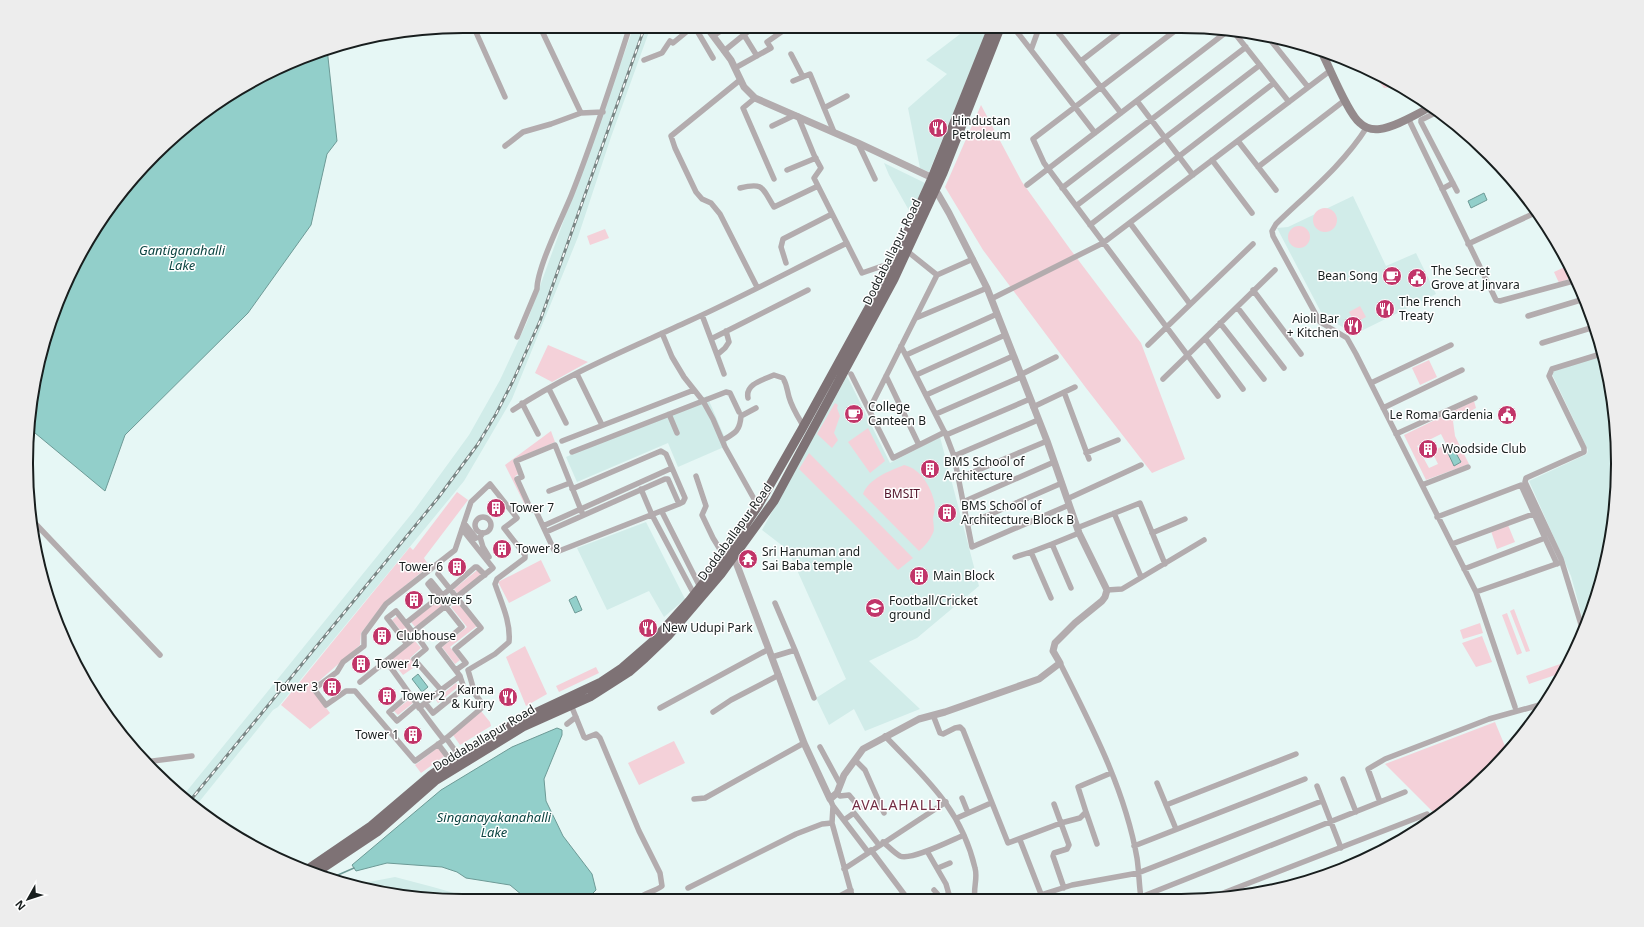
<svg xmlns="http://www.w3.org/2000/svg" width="1644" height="927" viewBox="0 0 1644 927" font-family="'Noto Sans',sans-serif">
<rect width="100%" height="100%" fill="#e6f7f5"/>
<path fill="#d1ece9" d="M968,28H988L929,172L920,168L908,108L947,74L926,60Z
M633,29H650L611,137L578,237L512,399L464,481L278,707L273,710L195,807L182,797L413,512L469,435L500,380L527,322Z
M884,163L925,183L911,214L889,175Z
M1353,196L1386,266L1416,253L1436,294L1355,334L1323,316L1277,228L1288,227Z
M1604,355L1617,435L1614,521L1595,604L1585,627L1571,576L1529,481L1587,454L1588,450L1552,374L1554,371Z
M847,376L890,463L940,437L979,586L917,638L869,661L920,709L865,731L854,709L829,725L816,698L846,679L788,550L762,530Z
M707,396L727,443L724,447L678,467L668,443L577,482L566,457Z
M646,522L685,599L664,617L649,591L607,610L577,548Z
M395,877L433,887L461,895L457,900H435L361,888L369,882Z"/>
<path fill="#f4d1d9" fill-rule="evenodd" d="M1373,74L1399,85L1401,86L1384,88Z
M981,105L1022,182L1070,249L1141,343L1185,459L1152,473L1086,388L983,250L945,187Z
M1313 220a12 12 0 1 1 24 0a12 12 0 1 1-24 0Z
M1288 237a11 11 0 1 1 22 0a11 11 0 1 1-22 0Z
M605,229L609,238L590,245L587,236Z
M1569,265L1575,276L1559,283L1554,272Z
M1360,306L1366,317L1355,323L1349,312Z
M548,345L588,362L552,382L535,373Z
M1429,360L1437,377L1420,385L1412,368Z
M1474,401L1476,408L1453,421L1455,436L1469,464L1426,480L1404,435ZM1441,434L1446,444L1432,452L1438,464L1429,468L1417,446Z
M835,403L838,405L837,408L840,416L834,433L838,440L832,448L817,434Z
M868,428L885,461L870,473L848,442Z
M551,431L555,442L513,460L519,474L515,476L528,507H526L505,465Z
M809,453L913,558L898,570L860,530L799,469Z
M904,465C922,469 932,489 935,505C935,509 934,514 933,518C933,523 935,529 933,533C930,540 925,546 919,551L863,494C869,478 890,471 904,465Z
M457,492L468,500L424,558L429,566L384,603L361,633L360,645L311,688L330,713L310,729L281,705L410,547L413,550Z
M1508,525L1515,542L1497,549L1491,531Z
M541,560L551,581L509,603L498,582Z
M481,567L485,571L458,594L454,589Z
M438,601L442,606L415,627L411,622Z
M458,602L477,626L450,647L460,660L455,664L442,647L467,627L451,607Z
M1514,609L1530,651L1526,652L1510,611Z
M1507,613L1522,653L1517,655L1502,615Z
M397,616L412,634L407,638L392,620Z
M1480,623L1483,633L1463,639L1460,630Z
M1482,636L1492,662L1476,667L1462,643Z
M415,641L421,648L410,658L416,666L403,675L391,660Z
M525,646L547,694L526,706L506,657Z
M1563,663L1565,669L1564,672L1529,684L1526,676Z
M596,667L599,673L559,692L556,686Z
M456,683L459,686L438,703L436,700Z
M410,699L413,703L398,715L394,711Z
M481,711L490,722L491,726L460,745L453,735Z
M1495,722L1507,751L1490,773L1437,816L1385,764Z
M674,741L685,763L639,785L628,763Z
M440,746L446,755L421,773L415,765Z"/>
<path fill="#92cfca" stroke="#6d9a96" d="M327,48L337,141L327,154L311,225L248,313L125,435L105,491L29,428L30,407L41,350L71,270L100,220L154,154L197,116L270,71Z
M1484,193L1487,200L1471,208L1468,201Z
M1453,448L1461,462L1454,466L1447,451Z
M576,596L582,610L575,613L569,600Z
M418,674L428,687L422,692L412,679Z
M557,728L562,730V735L544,779L546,801L563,836L592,874L596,890L586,900H528L510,885L466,878L457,872L442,867L387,863L356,871L352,865L441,790L512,747Z"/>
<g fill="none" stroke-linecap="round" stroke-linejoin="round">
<path stroke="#6d9a96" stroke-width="1.5" d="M331,878L354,868"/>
<path stroke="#b3acae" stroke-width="5.5" d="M1054,27L1121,113
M1180,27L1033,139L1044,163L1218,396
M1014,28L1095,133
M541,29L581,113
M696,29L713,58
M475,30L505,97
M1233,31L1289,102
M1059,34L1068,27
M744,35L757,56
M713,36L724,29
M1268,37L1308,87
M1031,50L1039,28
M724,51L751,29
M791,54L803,77
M644,60L662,53L670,41L673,43L690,29
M1081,61L1125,27
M735,68L771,48L767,42L787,28
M740,80L671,136L675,148L696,192L702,199L711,203L720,214L757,287
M793,81L810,74L834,132
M755,98L743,108L774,179
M1137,101L1193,175
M824,108L847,96
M1437,112L1421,120V122L1457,191
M798,116L814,155L821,168L814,178L862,273L894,262
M1408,118L1496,300L1500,301L1577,280
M772,126L795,115
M1367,127C1343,165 1308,193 1276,224L1272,231L1273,236L1320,322L1347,338L1356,354L1476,592L1515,707
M1238,141L1276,190
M858,143L875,179
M505,146L523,132L551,124L581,113L603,112
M1212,160L1252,213
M1258,167L1345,100
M787,170L816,158
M1027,185L1229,30
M740,188C764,182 762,188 774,207L818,186
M1062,188L1246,47
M1442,189L1453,183
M1076,206L1260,65
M1130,223L1190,304
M1090,225L1274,83
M1468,244L1537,212
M907,251L937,275
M786,263L781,247L783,239L832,214
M1253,290L1301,354
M991,299L1103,243L1331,70
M1237,307L1284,368
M702,315L717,355
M1528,316L1584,299
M916,318L987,288
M1220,323L1264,379
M662,333L672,357L684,377L703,401L713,419L725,447L758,506
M517,337L537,289C537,268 562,218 571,196C593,141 611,85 629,29
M1205,338L1243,389
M711,339L808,290
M1542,343L1594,327
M1148,345L1253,244
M901,346L946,435L954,456L972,547L1069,505
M906,355L997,314
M577,374L602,425
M724,374L717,355L725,348L729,342L726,331
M851,374L893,458L945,432
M916,375L1005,335
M1020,375L1056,357
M886,376L919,445
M1163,379L1275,270
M1371,383L1451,345
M549,389L566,423
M1064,392L1089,459
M926,395L1013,356
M748,398C745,384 763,380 774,375L783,378C787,385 787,390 789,397C792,408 798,417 804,427
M522,403L538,434
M1033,407L1075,387
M1383,408L1462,370
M513,410C566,374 631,348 689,321C742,297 794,269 847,243
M869,410L937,275L973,259
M669,414L677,433
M936,414L1021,377
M1396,434L1475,398
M946,435L1030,399
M723,440C735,433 740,431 741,416L756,408
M562,441L694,390
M572,452L726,392L730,393L739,412
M1086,453L1118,440
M954,456L1038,420
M696,476L706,506L702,515L713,538L724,556
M959,478L1047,441
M490,484L517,518L504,528L525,555V558L497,579L495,584C501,602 511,622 509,642L495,654L468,670L475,694L484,706L444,740L415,761L355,691H346L326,705L314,689L337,672L343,662L364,646V634L386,604L455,550L471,502Z
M1422,485L1468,467
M572,489L661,451L666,454L685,498L683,502L679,504
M641,489L652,515L694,594
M549,491L570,483
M1067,499L1141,465
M963,502L1054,462
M662,512L700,587
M1114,513L1141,577
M475 525a8 8 0 1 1 16 0a8 8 0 1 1-16 0Z
M1437,517L1521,485L1545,538L1464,569
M31,519L160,655
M464,523L476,538
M968,524L1062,483
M543,526L672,468
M1077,528L1140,503L1165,564
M32,532L37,526
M546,532L665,479H668L679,504L559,551L554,550L535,509L531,510L517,479L522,477L516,461L555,445L583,515
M483,533L480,537L483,547L489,557
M1152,533L1185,519
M1545,538L1557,564
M1452,544L1533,514
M1015,557L1031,552
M438,574L481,628L455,649L466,663L456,670
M1071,588L1052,544L1079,533
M1107,590L1122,589L1204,540
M1476,592L1562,562
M443,595L475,567H477L485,575
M1051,598L1031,552L1052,544
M406,623L439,597
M1583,631L1561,559L1525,482L1526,478L1584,452V448L1549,376L1552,369L1604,353
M413,632L493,568L462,529
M407,644L387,618L396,611L415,635
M795,650L814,698
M772,657L795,650L775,603
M1060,663C1091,725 1125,789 1137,858C1139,871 1139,885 1141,898
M360,682L386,661
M441,690L460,676L438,647L462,627L428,584L431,581L449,603
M410,694L389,712L397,721L417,704
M425,703L433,713L464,688L460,676
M571,705L584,737L586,738L596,734L600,738L639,831L660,873L662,886C655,892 644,892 638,899
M419,708L441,690L414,659L426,649L417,636L386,661C406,688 423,714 444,740
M660,708L769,649
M713,712L731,700L779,675
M933,715L940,733L943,734L955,728L960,727L963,730L1008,843L1061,823L1080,818L1086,812L1078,787L1111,773
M567,724L576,717
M885,736C925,778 961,808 975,868C978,878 973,888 975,898
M446,738L459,756
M438,744L451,761
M820,747L840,784
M855,760L865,770L884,813
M145,762L192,756
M1343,779L1356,812
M1157,783L1176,829
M1317,786L1341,848
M837,793L840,796L849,795L860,808
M962,798L968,813
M694,799L705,798L804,743
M830,799L833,806L832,823L853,899
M1380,802L1368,769L1385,759L1489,719L1543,704
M1054,804L1069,845L1067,849L1054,853L1053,856L1064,888
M1166,805L1296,754
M833,806L868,852
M1086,812L1097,844
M957,818L991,803
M844,820L854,813L879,845
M1020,840L1041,894
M883,842C888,846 894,853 900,856C911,861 952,840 964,835
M1134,846L1305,779
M871,850L907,898
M927,851L946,884L950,898
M938,868L950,863
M844,869L946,802
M688,888L796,834L822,824L832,823
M934,890L941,898L949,894
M1141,897L1405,792
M1213,897L1427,814
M928,898H929
M1031,898L1072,885L1138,873L1322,801
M834,899L851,890"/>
<path stroke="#b3acae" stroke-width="7" d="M708,29L731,60L744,87L755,98L858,143L937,180
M731,554L734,557L804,743L830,799L837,793L844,775L863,749L919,719L945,712L1039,679L1060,663L1053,651L1055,643L1075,623L1102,601L1105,597L1107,590L1079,533L1047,441L987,288L949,213L938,194L934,192"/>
<path stroke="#948a8c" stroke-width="8" d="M1322,53C1330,68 1348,114 1360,123C1365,128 1372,130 1380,129C1396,127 1416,114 1431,107"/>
<path stroke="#7e7275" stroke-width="9" d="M308,869L371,826L431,775L451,761L522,719L601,682L622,668L652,642L690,600L728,551L758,506L802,429L894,262L932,178L992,28
M317,872L377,832L435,781L523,727L590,697L629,672L645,658L668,636L721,574L774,501L894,279L943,173L1000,28"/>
<defs>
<path id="rail" d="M189,802L438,498L478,444L496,414L513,381L540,321L644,29"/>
</defs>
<use href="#rail" stroke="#798584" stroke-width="3"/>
<use href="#rail" stroke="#fff" stroke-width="1.5" stroke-dasharray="4.5" stroke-linecap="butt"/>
</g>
<defs>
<symbol id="restaurant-disc" viewBox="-11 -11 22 22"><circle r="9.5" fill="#c13569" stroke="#fff"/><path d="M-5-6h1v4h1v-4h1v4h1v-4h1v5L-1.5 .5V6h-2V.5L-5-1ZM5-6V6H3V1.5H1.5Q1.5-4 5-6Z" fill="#fff"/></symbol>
<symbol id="cafe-disc" viewBox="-11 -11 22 22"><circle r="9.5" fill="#c13569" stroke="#fff"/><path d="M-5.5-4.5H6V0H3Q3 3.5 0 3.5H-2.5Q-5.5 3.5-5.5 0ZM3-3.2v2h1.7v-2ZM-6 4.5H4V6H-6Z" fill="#fff"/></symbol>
<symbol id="civic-disc" viewBox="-11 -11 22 22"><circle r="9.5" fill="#c13569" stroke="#fff"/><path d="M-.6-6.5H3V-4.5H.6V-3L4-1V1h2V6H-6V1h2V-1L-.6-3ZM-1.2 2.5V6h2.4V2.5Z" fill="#fff"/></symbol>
<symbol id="building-disc" viewBox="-11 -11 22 22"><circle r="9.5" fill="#c13569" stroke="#fff"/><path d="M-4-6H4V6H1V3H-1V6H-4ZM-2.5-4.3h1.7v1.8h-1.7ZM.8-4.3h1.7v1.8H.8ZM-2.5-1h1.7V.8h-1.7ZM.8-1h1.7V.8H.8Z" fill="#fff"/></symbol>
<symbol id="temple-disc" viewBox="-11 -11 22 22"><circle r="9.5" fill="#c13569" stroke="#fff"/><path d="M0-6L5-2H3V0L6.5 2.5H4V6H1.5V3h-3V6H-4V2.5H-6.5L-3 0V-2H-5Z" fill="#fff"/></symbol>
<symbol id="university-disc" viewBox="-11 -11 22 22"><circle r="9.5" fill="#c13569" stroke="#fff"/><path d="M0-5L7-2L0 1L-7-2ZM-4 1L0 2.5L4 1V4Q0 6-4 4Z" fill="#fff"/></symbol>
</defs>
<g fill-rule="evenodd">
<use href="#restaurant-disc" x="927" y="117" width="22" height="22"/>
<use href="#cafe-disc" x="1381" y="265" width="22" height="22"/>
<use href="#civic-disc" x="1406" y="267" width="22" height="22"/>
<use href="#restaurant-disc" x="1374" y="298" width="22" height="22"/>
<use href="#restaurant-disc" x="1342" y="315" width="22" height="22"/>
<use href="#cafe-disc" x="843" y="403" width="22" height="22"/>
<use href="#civic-disc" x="1496" y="404" width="22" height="22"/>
<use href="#building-disc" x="1417" y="438" width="22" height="22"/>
<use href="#building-disc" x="919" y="458" width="22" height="22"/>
<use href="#building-disc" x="485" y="497" width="22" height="22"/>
<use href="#building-disc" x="936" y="502" width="22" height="22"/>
<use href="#building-disc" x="491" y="538" width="22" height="22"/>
<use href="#temple-disc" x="737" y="548" width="22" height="22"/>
<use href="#building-disc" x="446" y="556" width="22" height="22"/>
<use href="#building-disc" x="908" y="565" width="22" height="22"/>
<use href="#building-disc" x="403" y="589" width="22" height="22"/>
<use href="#university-disc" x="864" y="597" width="22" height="22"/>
<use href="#restaurant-disc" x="637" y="617" width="22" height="22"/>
<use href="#building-disc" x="371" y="625" width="22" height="22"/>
<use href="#building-disc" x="350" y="653" width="22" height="22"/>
<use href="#building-disc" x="321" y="676" width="22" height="22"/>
<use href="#building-disc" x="376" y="685" width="22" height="22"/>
<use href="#restaurant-disc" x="497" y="686" width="22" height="22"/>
<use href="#building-disc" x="402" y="724" width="22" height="22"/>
</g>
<g text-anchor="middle" stroke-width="3" stroke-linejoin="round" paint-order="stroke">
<g font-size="12" fill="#181e1e" stroke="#fff" text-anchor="start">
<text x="952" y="125">Hindustan<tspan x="952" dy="14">Petroleum</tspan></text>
<text x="1431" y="275">The Secret<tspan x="1431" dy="14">Grove at Jinvara</tspan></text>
<text x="1378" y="280" text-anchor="end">Bean Song</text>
<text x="1399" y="306">The French<tspan x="1399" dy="14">Treaty</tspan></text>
<text x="1339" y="323" text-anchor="end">Aioli Bar<tspan x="1339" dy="14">+ Kitchen</tspan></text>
<text x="868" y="411">College<tspan x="868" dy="14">Canteen B</tspan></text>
<text x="1493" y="419" text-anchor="end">Le Roma Gardenia</text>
<text x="1442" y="453">Woodside Club</text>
<text x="944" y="466">BMS School of<tspan x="944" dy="14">Architecture</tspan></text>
<text x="961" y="510">BMS School of<tspan x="961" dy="14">Architecture Block B</tspan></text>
<text x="510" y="512">Tower 7</text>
<text x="516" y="553">Tower 8</text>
<text x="762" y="556">Sri Hanuman and<tspan x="762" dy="14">Sai Baba temple</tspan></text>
<text x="443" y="571" text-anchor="end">Tower 6</text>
<text x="933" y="580">Main Block</text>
<text x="428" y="604">Tower 5</text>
<text x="889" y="605">Football/Cricket<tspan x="889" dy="14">ground</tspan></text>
<text x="662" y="632">New Udupi Park</text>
<text x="396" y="640">Clubhouse</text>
<text x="375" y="668">Tower 4</text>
<text x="318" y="691" text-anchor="end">Tower 3</text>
<text x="494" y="694" text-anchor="end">Karma<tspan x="494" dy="14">&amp; Kurry</tspan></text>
<text x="401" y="700">Tower 2</text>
<text x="399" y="739" text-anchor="end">Tower 1</text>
</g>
<g font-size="12" fill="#181e1e" stroke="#fff">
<text transform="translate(892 252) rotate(-64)" y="4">Doddaballapur Road</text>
<text transform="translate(735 532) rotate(-54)" y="4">Doddaballapur Road</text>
<text transform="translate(484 738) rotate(-31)" y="4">Doddaballapur Road</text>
</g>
<g font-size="12" fill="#511329" stroke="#fff">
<text x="902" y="498">BMSIT</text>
</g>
<g font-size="13" font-style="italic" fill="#0c4542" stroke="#fff">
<text x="182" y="255">Gantiganahalli<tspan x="182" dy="15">Lake</tspan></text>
<text x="494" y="822">Singanayakanahalli<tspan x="494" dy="15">Lake</tspan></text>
</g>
<g font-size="14" letter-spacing="1" fill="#722d43" stroke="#fff">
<text x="897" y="810">AVALAHALLI</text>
</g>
</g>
<path d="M0 0H1644V927H0ZM463 33H1181A430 430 0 0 1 1611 463V464A430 430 0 0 1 1181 894H463A430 430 0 0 1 33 464V463A430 430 0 0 1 463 33Z" fill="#ededed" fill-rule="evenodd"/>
<path fill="none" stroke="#181e1e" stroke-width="2" d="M463 33H1181A430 430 0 0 1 1611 463V464A430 430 0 0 1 1181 894H463A430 430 0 0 1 33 464V463A430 430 0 0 1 463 33Z"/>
<g transform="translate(28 899) rotate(231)" stroke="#ffffff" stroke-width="3" paint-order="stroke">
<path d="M0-3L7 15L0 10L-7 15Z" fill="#181e1e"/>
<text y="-6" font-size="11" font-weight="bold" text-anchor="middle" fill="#181e1e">N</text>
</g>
</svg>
